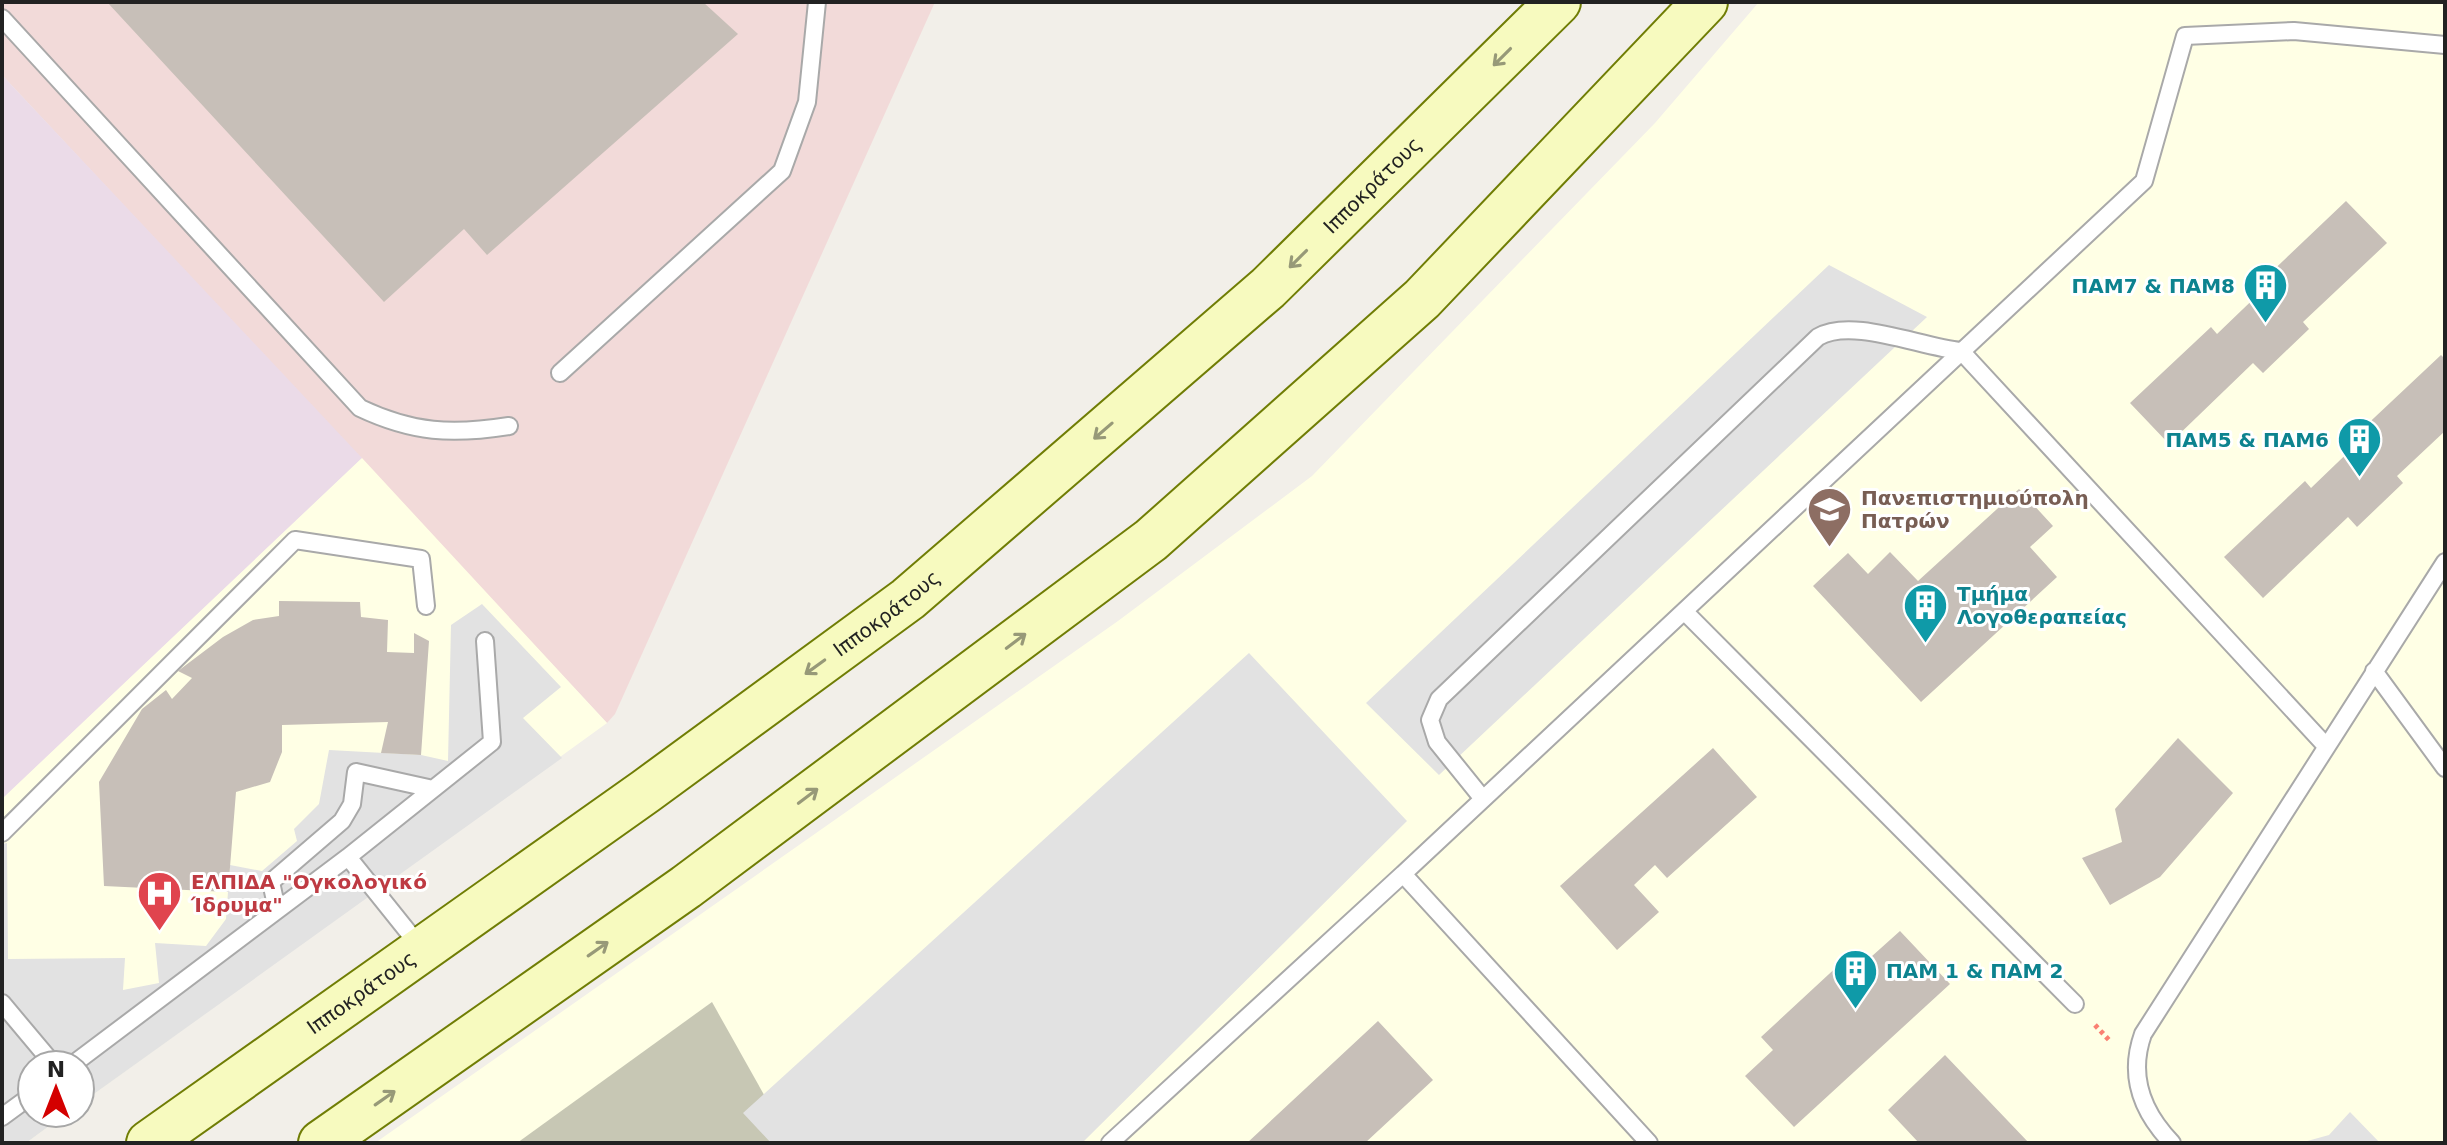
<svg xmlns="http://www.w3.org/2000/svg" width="2447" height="1145" viewBox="0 0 2447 1145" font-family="'DejaVu Sans',sans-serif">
<rect width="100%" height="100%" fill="#f2efe9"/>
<path fill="#f2dad9" d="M2,2H935L615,714L607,723L2,75Z"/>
<path fill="#ebdbe8" d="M2,75L362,458L2,799Z"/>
<path fill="#ffffe5" d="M1759,2H2445V1143H375L1118,621L1312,476L1655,123Z
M362,458L607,723L80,1104V1065H32V1113H67L26,1143H2V799Z"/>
<path fill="#c7c7b4" d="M712,1002L791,1143H517Z"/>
<path fill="#e2e2e2" d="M1829,265L1927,317L1439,775L1366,703Z
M482,604L561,687L523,718L562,758L80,1104V1065H32V1113H67L26,1143H2V844L7,843L8,959L125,958L123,990L159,983L155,943L206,946L226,919L230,865L262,871L297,841L294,829L319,804L329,750L421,755L448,761L451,625Z
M1249,653L1407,821L1082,1143H771L743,1113Z
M2350,1112L2380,1143H2300L2329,1135Z"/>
<path fill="#c7bfb8" d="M107,2H703L738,34L487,255L464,229L384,302Z
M2346,201L2387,243L2303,322L2309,329L2263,373L2253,363L2169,444L2130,403L2211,327L2217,334L2269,284L2264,279Z
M2441,355L2445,359V431L2397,476L2403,483L2357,527L2348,517L2263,598L2224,557L2305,481L2311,488L2363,438L2358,433Z
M2019,489L2053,526L2030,547L2057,577L1921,702L1813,586L1848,553L1868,574L1890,552L1918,581Z
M279,601L360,602L361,617L388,620L387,652L414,653V633L429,641L421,755L381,753L388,722L282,725V752L270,782L236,792L228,892L104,886L99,782L142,709L166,690L172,699L192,678L178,671L223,637L253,620L279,616Z
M2178,738L2233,793L2160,877L2110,905L2082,858L2122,842L2115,809Z
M1713,748L1757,797L1667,878L1655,865L1634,885L1659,912L1617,950L1560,886Z
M1900,931L1950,984L1794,1127L1745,1076L1773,1050L1761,1037L1842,962L1852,974Z
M1378,1021L1433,1080L1365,1143H1247Z
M1945,1055L2029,1143H1919L1888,1110Z"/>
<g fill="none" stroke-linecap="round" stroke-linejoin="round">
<defs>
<path id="lane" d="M2,18L360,408C413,433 452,435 509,426
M560,373L782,171L807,102L817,2
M1685,612L2075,1004
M2374,671L2445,768
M1483,799L1437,742L1430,720L1439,699L1818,337C1852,317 1920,347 1961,351L2326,746
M2,833L295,540L421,559L426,606
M348,857L492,742L485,641
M277,910L271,882L342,821L352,804L356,772L433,789
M2,1003L54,1065
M72,1065L348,857L421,948
M2,1117L32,1095
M1110,1143L1403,874
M1649,1143L1403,874L2144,181L2185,36L2294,31L2445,45
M2172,1143C2142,1112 2128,1076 2143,1034L2445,562"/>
<g id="secondary">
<path id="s1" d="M149,1143L646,791L908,599L1268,288L1558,2"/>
<path d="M321,1143L686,887L1151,540L1422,299L1705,2"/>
</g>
</defs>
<use href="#lane" stroke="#a9a9a9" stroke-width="20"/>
<use href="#secondary" stroke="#707d05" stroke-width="48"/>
<path stroke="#fa8072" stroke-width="5" stroke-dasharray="4 4" stroke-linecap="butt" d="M2095,1025L2110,1041"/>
<use href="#lane" stroke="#fff" stroke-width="16"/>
<use href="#secondary" stroke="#f7fabf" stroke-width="44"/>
</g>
<defs><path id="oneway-shaft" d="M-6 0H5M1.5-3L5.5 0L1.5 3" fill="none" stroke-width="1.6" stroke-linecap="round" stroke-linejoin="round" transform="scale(2)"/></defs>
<g stroke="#979978">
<use href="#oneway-shaft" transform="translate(1502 57) rotate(135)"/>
<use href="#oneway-shaft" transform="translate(1298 259) rotate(135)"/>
<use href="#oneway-shaft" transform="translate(1103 431) rotate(139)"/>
<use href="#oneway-shaft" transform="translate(1016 641) rotate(-37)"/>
<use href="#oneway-shaft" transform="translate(815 667) rotate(144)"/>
<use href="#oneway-shaft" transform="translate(808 796) rotate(-37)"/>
<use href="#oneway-shaft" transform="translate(598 949) rotate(-35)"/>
<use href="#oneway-shaft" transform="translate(385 1098) rotate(-35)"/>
</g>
<defs>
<symbol id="building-pin" viewBox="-11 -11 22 30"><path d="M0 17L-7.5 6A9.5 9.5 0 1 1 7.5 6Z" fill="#0f9aa8" stroke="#fff"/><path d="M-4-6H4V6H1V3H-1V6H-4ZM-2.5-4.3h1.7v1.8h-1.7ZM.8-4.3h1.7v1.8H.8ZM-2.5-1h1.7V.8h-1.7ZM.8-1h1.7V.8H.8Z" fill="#fff"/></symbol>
<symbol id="university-pin" viewBox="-11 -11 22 30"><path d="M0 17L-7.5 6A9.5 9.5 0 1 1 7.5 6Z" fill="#8d6e63" stroke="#fff"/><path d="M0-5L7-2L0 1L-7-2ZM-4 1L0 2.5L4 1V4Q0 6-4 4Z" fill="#fff"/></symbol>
<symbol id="hospital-pin" viewBox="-11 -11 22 30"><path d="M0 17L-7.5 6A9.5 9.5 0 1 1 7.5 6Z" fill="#e0444e" stroke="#fff"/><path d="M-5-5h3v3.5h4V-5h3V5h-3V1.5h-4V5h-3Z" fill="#fff"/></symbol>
</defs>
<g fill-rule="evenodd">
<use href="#building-pin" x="2240" y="260" width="51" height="69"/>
<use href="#building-pin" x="2334" y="414" width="51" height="69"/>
<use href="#university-pin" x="1804" y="484" width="51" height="69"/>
<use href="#building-pin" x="1900" y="580" width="51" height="69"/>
<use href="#hospital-pin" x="134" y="868" width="51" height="69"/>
<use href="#building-pin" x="1830" y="946" width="51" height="69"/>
</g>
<g text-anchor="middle" stroke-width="6" stroke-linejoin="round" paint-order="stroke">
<g font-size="20" fill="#222" stroke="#fff">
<text dy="7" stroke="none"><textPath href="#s1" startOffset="1556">Ιπποκράτους</textPath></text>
<text dy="7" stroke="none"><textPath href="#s1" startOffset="908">Ιπποκράτους</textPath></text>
<text dy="7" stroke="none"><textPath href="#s1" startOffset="260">Ιπποκράτους</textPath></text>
</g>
<g font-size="20" font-weight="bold" fill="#0d838f" stroke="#fff" text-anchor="end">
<text x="2235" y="293">ΠΑΜ7 &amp; ΠΑΜ8</text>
<text x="2329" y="447">ΠΑΜ5 &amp; ΠΑΜ6</text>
<text x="1957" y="601" text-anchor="start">Τμήμα<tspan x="1957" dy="23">Λογοθεραπείας</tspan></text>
<text x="1886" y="978" text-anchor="start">ΠΑΜ 1 &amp; ΠΑΜ 2</text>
</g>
<g font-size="20" font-weight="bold" fill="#785e54" stroke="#fff" text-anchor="start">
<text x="1861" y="505">Πανεπιστημιούπολη<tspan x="1861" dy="23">Πατρών</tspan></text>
</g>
<g font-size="20" font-weight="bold" fill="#be3a42" stroke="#fff" text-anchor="start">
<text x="191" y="889">ΕΛΠΙΔΑ "Ογκολογικό<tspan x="191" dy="23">Ίδρυμα"</tspan></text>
</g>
</g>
<rect width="2447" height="1145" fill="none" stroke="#222222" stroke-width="8"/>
<g transform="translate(56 1089)"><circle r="38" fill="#ffffff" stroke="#a7a7a7" stroke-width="2"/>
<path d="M0-6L14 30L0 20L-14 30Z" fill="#d40000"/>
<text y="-12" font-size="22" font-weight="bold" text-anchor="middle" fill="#222222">N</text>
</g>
</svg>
